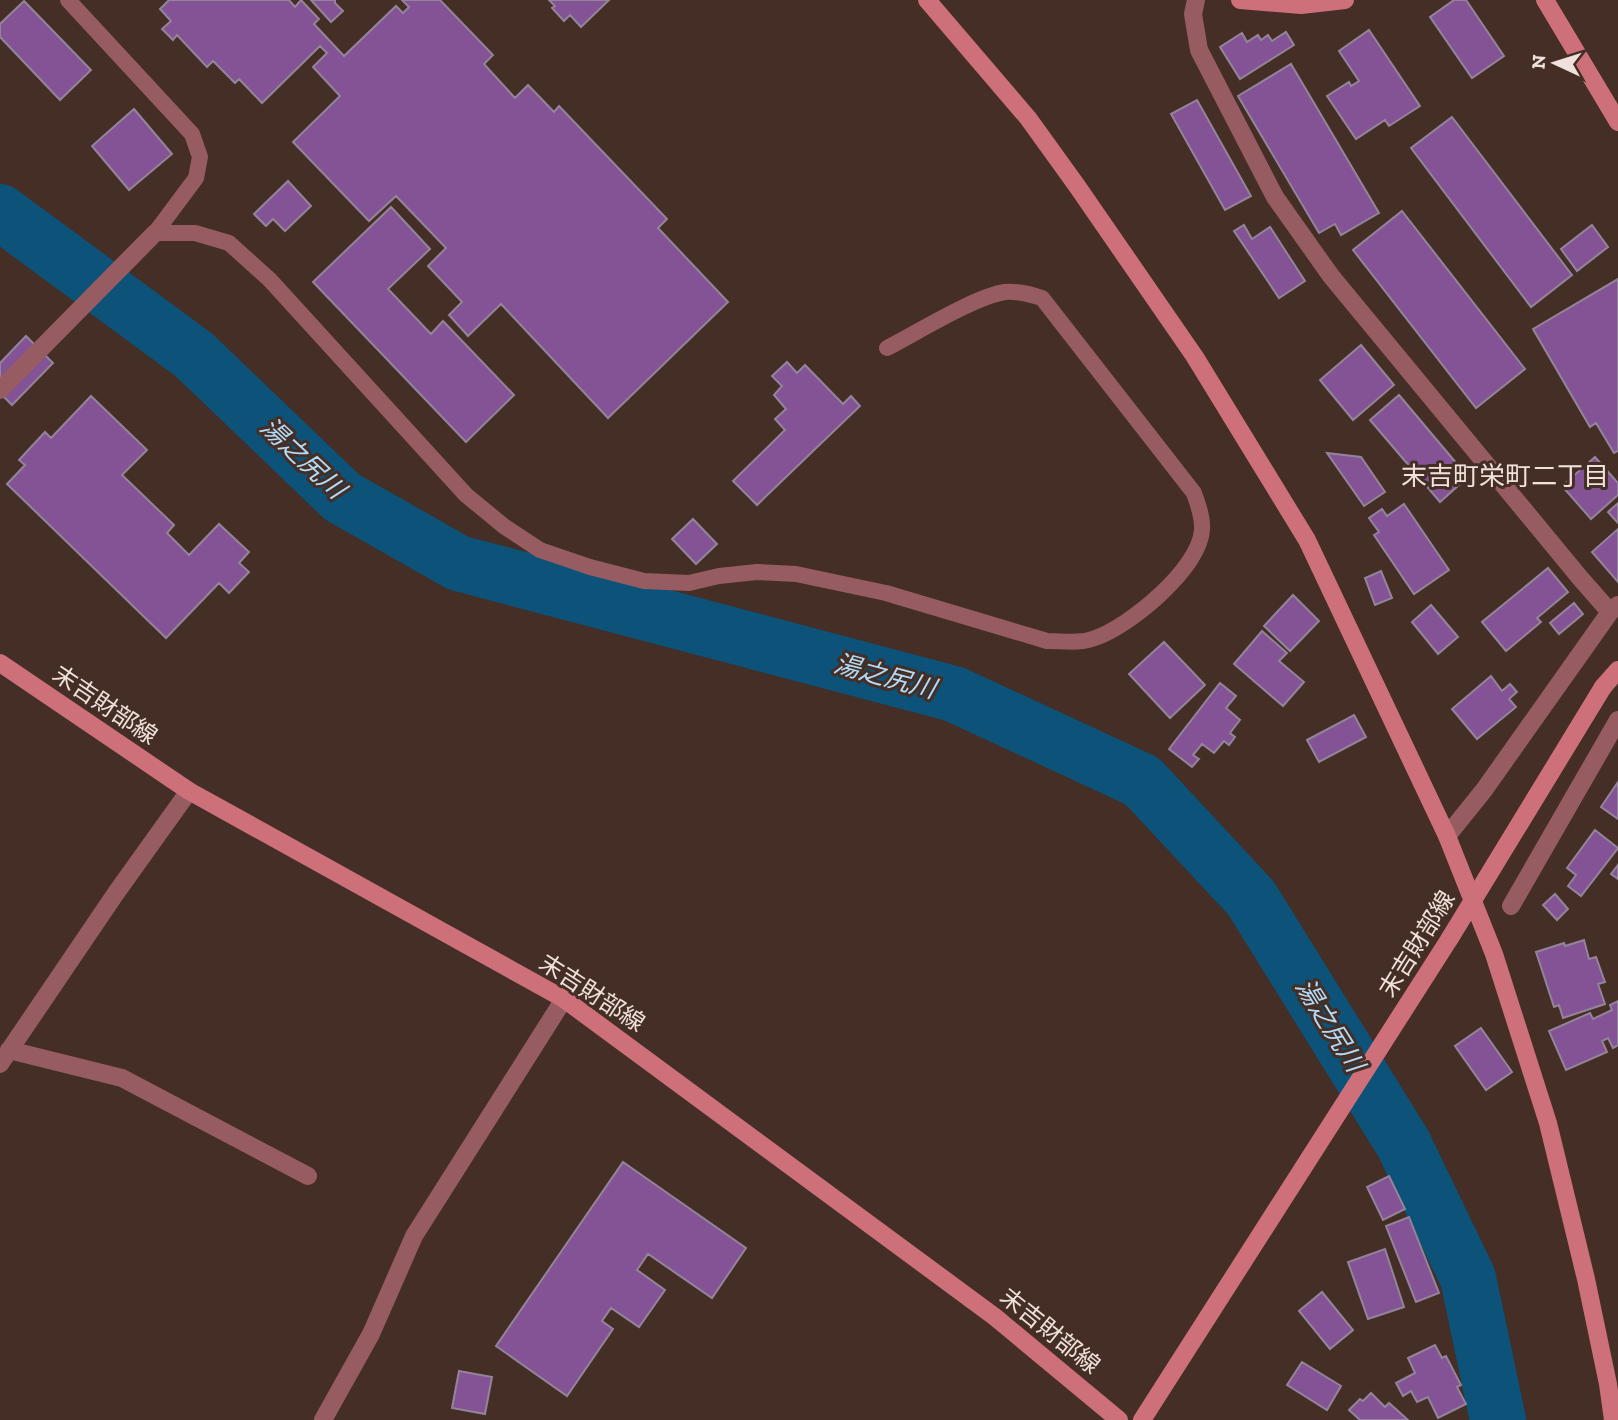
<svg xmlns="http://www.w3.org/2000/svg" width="1618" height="1420" viewBox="0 0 1618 1420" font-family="'Zilla Slab','Noto Sans JP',serif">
<rect width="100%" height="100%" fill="#442e25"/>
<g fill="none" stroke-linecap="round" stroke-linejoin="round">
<path stroke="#0c5279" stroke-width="56" d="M0,212L194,355L342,497L458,563L954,694L1142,781L1251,898L1403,1143L1468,1278L1498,1420"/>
</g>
<path fill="#835396" stroke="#938499" stroke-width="2" d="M169,0H289L295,7L301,0L319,19L314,24L344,56L396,6L403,13L409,7L402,0H440L493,55L484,64L515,98L528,85L554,112L559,106L667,219L658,228L728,302L608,418L501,304L468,336L449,315L462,302L428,266L446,248L396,196L369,221L293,142L340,96L313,67L327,53L320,46L262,103L239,79L235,83L213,61L207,67L177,35L173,40L162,29L171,21L160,9Z
M311,0H335V3L343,11L331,22Z
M549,0H609L581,27L570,15L564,21L552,8L555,6Z
M1454,0H1466L1504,56L1472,78L1430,17Z
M24,1L91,70L60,100L0,37V24Z
M1369,30L1420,106L1389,126L1385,120L1356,139L1327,96L1349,82L1351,86L1359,81L1339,51Z
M1286,32L1294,45L1240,79L1220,47L1242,33L1247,42L1258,35L1261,40L1268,35L1272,41Z
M1291,64L1379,213L1341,235L1335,224L1319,233L1238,96Z
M1197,100L1251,196L1225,210L1171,114Z
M134,109L172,154L129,190L92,146Z
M1452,117L1572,275L1531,307L1411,148Z
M288,181L311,206L285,231L273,219L266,226L254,214Z
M391,207L430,249L388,289L431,334L443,321L514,395L466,442L313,282Z
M1402,211L1525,369L1476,408L1353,250Z
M1244,225L1252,239L1270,227L1305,281L1279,298L1234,231Z
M1592,225L1608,247L1577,271L1561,249Z
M1618,279V451L1614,453L1596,423L1590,427L1533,329Z
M26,336L53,363L12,405L0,393V363Z
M1361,345L1394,385L1353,420L1320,380Z
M787,362L797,373L805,365L843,404L851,396L860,406L757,505L733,481L785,430L775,419L786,409L774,395L782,386L772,376Z
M1399,395L1468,477L1440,502L1370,420Z
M91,396L147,450L122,475L174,525L167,533L189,555L219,524L249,552L239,563L249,572L229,593L219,583L166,638L7,484L25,465L19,460L45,432L51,438Z
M1327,453L1361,457L1385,492L1364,506Z
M1595,457L1618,483V495L1591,519L1562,486Z
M1618,503V523L1608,512Z
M1404,504L1449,570L1414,594L1374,535L1379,532L1369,518L1382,509L1387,516Z
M693,519L717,544L696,564L672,539Z
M1618,529V582L1592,552Z
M1548,568L1568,592L1537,618L1541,622L1506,651L1482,622Z
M1381,571L1392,598L1375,605L1365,578Z
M1293,595L1319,621L1290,651L1264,626Z
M1574,603L1583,614L1559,634L1550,623Z
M1431,605L1458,637L1438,654L1412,622Z
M1262,631L1287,653L1279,661L1304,682L1283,706L1234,664Z
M1164,642L1205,685L1170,718L1129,674Z
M1491,676L1502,691L1510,684L1517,692L1509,699L1516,707L1477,739L1452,709Z
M1220,683L1236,696L1226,708L1240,720L1230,733L1235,737L1229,745L1224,741L1214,753L1202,744L1193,755L1199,759L1192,767L1169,749Z
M1354,715L1366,737L1319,762L1307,740Z
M1618,782V819L1601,807Z
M1595,830L1618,848L1581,896L1568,886L1576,875L1567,868Z
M1618,865V879L1611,874Z
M1555,894L1568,909L1557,920L1543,905Z
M1584,940L1589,959L1596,957L1605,982L1598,984L1605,1004L1563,1018L1559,1005L1554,1007L1536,952L1564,943L1565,946Z
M1618,1001V1045L1613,1048L1608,1038L1602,1041L1607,1052L1566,1070L1549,1031L1590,1013L1593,1019L1612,1010L1610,1005Z
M1481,1028L1512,1072L1486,1090L1455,1046Z
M623,1162L746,1248L712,1298L648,1254L637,1270L665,1290L639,1327L611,1308L602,1321L613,1329L567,1396L496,1346Z
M1389,1176L1405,1209L1383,1220L1367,1187Z
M1409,1217L1439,1293L1416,1302L1386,1226Z
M1385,1249L1404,1307L1368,1319L1348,1262Z
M1322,1292L1353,1330L1330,1349L1299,1311Z
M1435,1345L1442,1358L1446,1356L1461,1385L1457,1387L1466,1404L1438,1418L1428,1397L1417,1402L1411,1391L1403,1396L1396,1383L1415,1373L1408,1358Z
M1302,1362L1341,1386L1327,1410L1287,1385Z
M459,1371L492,1377L485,1414L452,1408Z
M1371,1393L1385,1407L1389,1403L1408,1420H1360L1349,1410L1360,1399L1363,1401Z"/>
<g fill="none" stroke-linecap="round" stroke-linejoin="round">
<path stroke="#975c61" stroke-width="16" d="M68,0L192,134L200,157L196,178L155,233
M155,233H195L229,243L270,280L466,495L505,527L540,550L590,567L644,581L689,583L719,576L757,572L796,574L886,593L1047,641C1063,641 1081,644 1095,638C1130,626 1199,569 1202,530C1203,517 1198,505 1194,493L1042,298C1030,294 1018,291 1005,292C976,296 916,333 887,348"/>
<path stroke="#975c61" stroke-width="18" d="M1196,0L1193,14L1199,50L1275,197L1331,276L1581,579L1610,612L1618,605
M0,390L155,233
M1447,836L1484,790L1610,612
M1511,906L1618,720
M9,1050L122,1078L308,1176
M0,1064L116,893L189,791
M323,1420L371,1334L414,1236L564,999"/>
<path stroke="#cd707a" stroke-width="18" d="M927,0L1028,118L1077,186L1195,357L1307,540L1447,836L1494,954L1548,1123L1586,1279L1608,1384L1613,1420
M1240,0L1301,5L1345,0
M1545,0L1618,122
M0,663L189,791L564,999L995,1317L1119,1420
M1603,687L1618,670
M1142,1420L1450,938"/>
<path stroke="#cd707a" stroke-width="18" d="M1450,938L1603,687"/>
</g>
<g text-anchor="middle" stroke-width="6" stroke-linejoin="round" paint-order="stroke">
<g font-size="24" fill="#f0e1db" stroke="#442e25">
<text transform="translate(105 705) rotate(34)" y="8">末吉財部線</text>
<text transform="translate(1417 944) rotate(-58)" y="8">末吉財部線</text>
<text transform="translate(592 993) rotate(33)" y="8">末吉財部線</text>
<text transform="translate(1050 1331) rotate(39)" y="8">末吉財部線</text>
</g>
<g font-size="26" font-style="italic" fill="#b2daf6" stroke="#442e25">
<text transform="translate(303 458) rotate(43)" y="9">湯之尻川</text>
<text transform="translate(885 676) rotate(15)" y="9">湯之尻川</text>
<text transform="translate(1330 1025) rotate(58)" y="9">湯之尻川</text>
</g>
<g font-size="26" fill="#f0e1db" stroke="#442e25">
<text x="1505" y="485">末吉町栄町二丁目</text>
</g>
</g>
<g transform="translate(1555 63) rotate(274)" stroke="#442e25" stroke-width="5" paint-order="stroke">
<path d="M0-5L12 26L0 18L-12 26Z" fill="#f0e1db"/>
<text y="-10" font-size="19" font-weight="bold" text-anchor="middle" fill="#f0e1db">N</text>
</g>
</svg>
